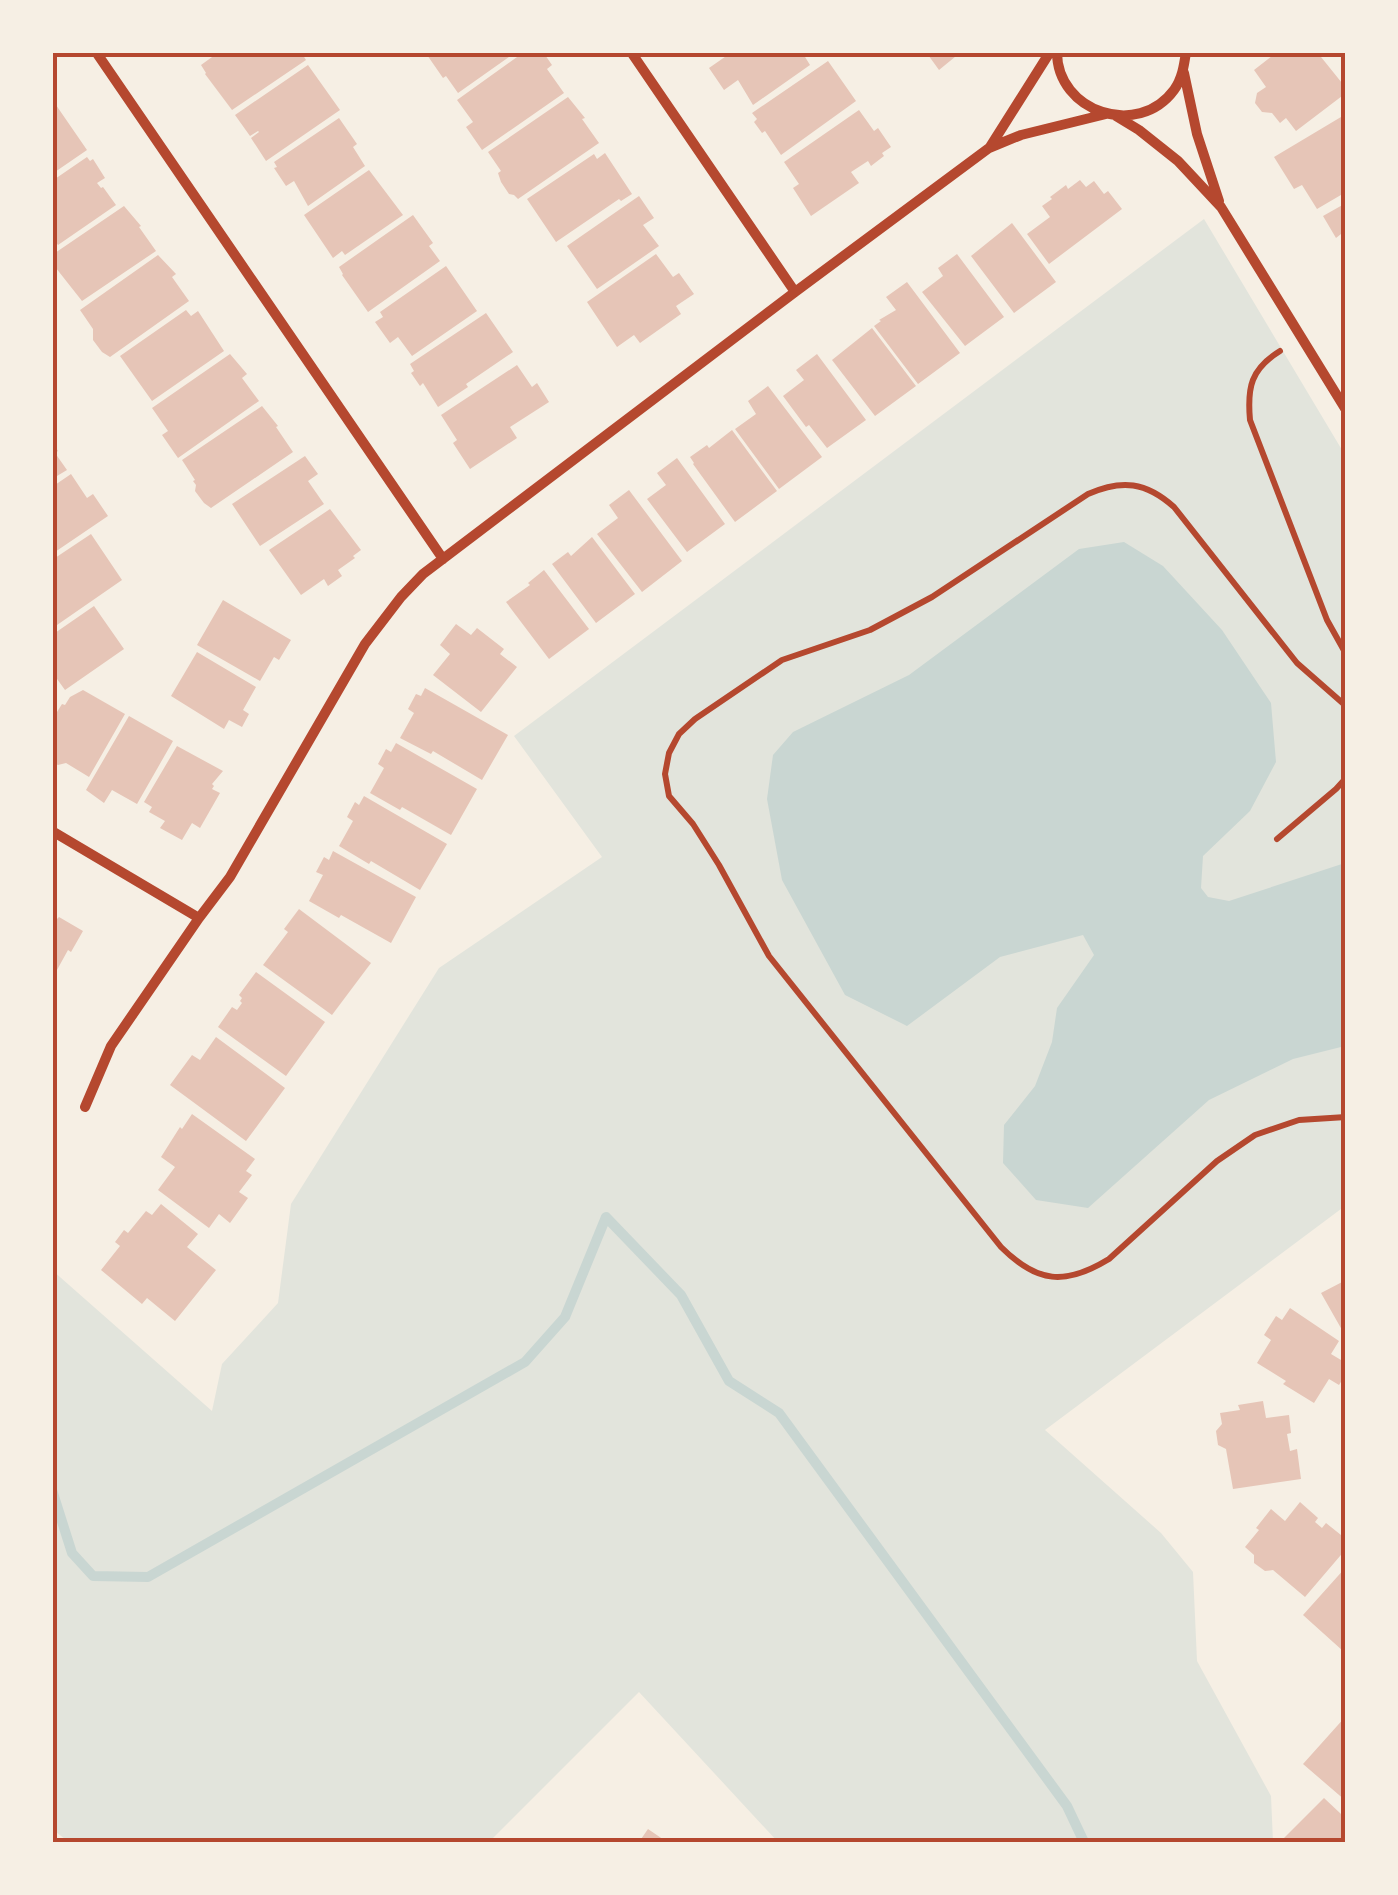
<svg xmlns="http://www.w3.org/2000/svg" width="1398" height="1895" viewBox="0 0 1398 1895" font-family="'Fira Sans',sans-serif">
<rect width="100%" height="100%" fill="#f6efe4"/>
<path fill="#e2e4dc" d="M1204,219L1345,455V1206L1045,1430L1161,1533L1193,1572L1197,1661L1271,1796L1273,1842H778L639,1692L489,1842H292L289,1840L286,1842H69L52,1829V1270L212,1411L222,1364L278,1303L291,1204L439,968L602,857L514,736Z"/>
<path fill="#c9d6d2" d="M1124,542L1163,566L1222,630L1271,703L1276,762L1250,811L1203,856L1201,888L1208,897L1229,901L1345,863V1046L1293,1059L1209,1100L1088,1208L1036,1200L1003,1163L1004,1125L1035,1086L1052,1042L1057,1008L1094,955L1083,935L1000,957L907,1026L845,995L782,880L767,799L773,755L793,732L909,675L1079,549Z"/>
<g fill="none" stroke-linecap="round" stroke-linejoin="round">
<path stroke="#c9d6d2" stroke-width="10" d="M52,1490L72,1553L93,1576L148,1577L525,1362L565,1317L606,1217L681,1295L729,1381L779,1413L1067,1806L1084,1842"/>
</g>
<path fill="#e6c5b7" d="M219,52H301L306,60L232,110L205,74L206,73L201,65Z
M425,52H516L458,93L446,76L443,78Z
M524,52H543L552,65L547,69L564,93L482,150L466,127L473,122L457,100Z
M732,52H802L810,65L753,105L738,80L724,90L709,68Z
M926,52H961L939,70Z
M1277,52H1317L1346,88V93L1296,131L1286,118L1280,123L1272,113L1262,112L1255,103L1257,93L1266,87L1254,70Z
M828,61L856,101L781,155L765,131L762,133L754,122L757,119L752,113Z
M308,65L340,110L266,161L251,138L259,132L258,131L250,136L235,115Z
M568,97L585,118L582,119L599,143L518,199L514,195L509,194L501,182L498,173L501,171L488,152Z
M56,105L87,150L52,174V107Z
M859,110L874,131L878,128L891,147L882,153L884,156L871,166L868,161L851,172L859,183L811,216L793,188L799,184L784,162Z
M1346,114V192L1317,209L1302,185L1294,189L1274,157Z
M339,118L357,144L353,147L365,166L308,206L294,181L286,186L274,168L277,167L274,162Z
M605,153L632,194L621,201L619,199L556,242L527,199L594,154L597,159Z
M87,157L90,161L93,159L105,178L97,183L101,188L103,187L116,205L58,245L52,237V181Z
M369,170L403,215L345,255L342,251L333,258L304,215Z
M1080,180L1086,187L1094,181L1104,194L1108,191L1122,209L1049,264L1027,234L1050,217L1042,206L1052,199L1050,197L1066,185L1068,189Z
M639,196L654,218L643,225L659,246L597,289L567,246Z
M1346,203V241L1341,234L1336,238L1323,216Z
M124,206L141,226L139,227L156,251L82,301L52,263V255Z
M413,215L433,243L429,246L440,261L368,312L342,275L343,274L339,267Z
M1012,223L1056,282L1014,313L971,256Z
M656,254L673,277L679,273L694,294L676,306L681,314L640,343L634,335L617,347L587,302Z
M957,254L1004,317L965,346L922,292L943,276L938,268Z
M158,255L176,274L172,277L189,301L110,357L102,352L93,340V329L80,310Z
M446,266L477,311L412,356L398,337L390,343L375,322L383,317L380,312Z
M907,282L960,353L918,384L874,326L881,321L879,320L896,310L886,297Z
M186,310L191,316L198,311L224,351L152,401L120,356Z
M486,313L513,352L466,384L468,387L438,407L423,383L420,386L411,373L414,371L410,364Z
M872,328L916,386L875,416L832,360Z
M230,354L247,374L242,378L259,401L178,458L162,435L168,431L152,408Z
M817,354L866,420L827,448L809,425L806,427L783,396L804,380L796,370Z
M517,365L532,387L537,383L549,402L510,427L517,438L470,469L453,443L457,440L441,415Z
M768,386L822,457L779,489L735,429L756,414L748,401Z
M262,406L278,426L276,427L293,452L211,508L204,503L195,491L196,485L193,481L195,480L182,460Z
M732,430L777,491L735,522L693,464L694,463L690,457L707,445L709,448Z
M52,442L58,451L55,453L67,470L52,479Z
M305,456L318,474L308,481L324,504L260,546L232,504Z
M677,458L725,524L687,552L647,499L666,485L657,473Z
M71,474L87,498L93,494L108,516L52,554V487Z
M629,490L682,561L642,592L597,534L618,518L609,505Z
M330,509L361,550L353,556L355,558L338,570L342,576L328,586L324,579L301,595L269,550Z
M91,534L122,580L57,625L52,619V560Z
M592,537L635,594L596,623L552,564L568,552L571,556Z
M544,570L589,629L549,659L506,602L530,585L528,583Z
M223,600L291,640L279,660L274,657L260,681L197,645Z
M94,606L124,649L65,690L52,672V635Z
M456,624L471,635L477,628L504,649L500,654L517,667L481,712L433,675L450,654L440,645Z
M197,652L256,687L243,710L249,714L242,727L229,720L224,729L171,696Z
M425,688L508,735L482,780L433,751L431,754L400,738L414,713L408,709L416,694L421,696Z
M83,690L125,714L89,777L66,763L58,765L52,762V720L62,704L65,705L70,697Z
M129,716L173,741L137,804L112,790L104,803L86,790Z
M396,743L477,789L451,835L402,807L400,810L370,793L384,768L378,764L386,749L391,752Z
M177,746L223,771L212,784L214,786L212,789L220,793L200,828L192,823L182,840L160,828L165,821L149,812L152,807L144,802Z
M364,796L447,844L420,890L371,861L369,864L339,846L353,821L347,817L355,802L359,805Z
M333,851L416,897L391,943L341,915L339,918L309,901L323,875L316,872L324,857L329,860Z
M299,909L371,963L332,1015L263,965L288,932L284,929Z
M52,917L57,919L59,917L83,931L71,952L68,950L52,979Z
M256,972L325,1022L286,1076L218,1027L232,1007L237,1010L242,1003L240,1001L242,998L239,995Z
M216,1037L285,1088L246,1141L170,1085L192,1055L200,1060Z
M192,1114L255,1159L246,1171L252,1175L239,1192L248,1198L230,1223L219,1214L209,1228L158,1190L175,1167L161,1157L180,1127L182,1129Z
M161,1204L198,1234L187,1247L216,1270L175,1321L147,1298L142,1304L101,1270L120,1246L115,1242L124,1230L128,1233L146,1211L152,1215Z
M1346,1280V1337L1321,1293Z
M1290,1308L1339,1341L1331,1354L1346,1363V1374L1339,1385L1329,1379L1314,1403L1283,1384L1286,1381L1257,1363L1271,1340L1264,1335L1276,1316L1282,1320Z
M1263,1401L1266,1418L1289,1415L1291,1433L1287,1434L1290,1451L1297,1449L1301,1479L1233,1489L1226,1449L1218,1445L1216,1431L1222,1424L1220,1413L1240,1410L1238,1405Z
M1300,1502L1318,1518L1315,1522L1322,1528L1326,1523L1346,1539V1549L1305,1597L1273,1570L1265,1571L1254,1563V1555L1245,1547L1259,1530L1256,1528L1271,1509L1285,1521Z
M1346,1567V1648L1343,1651L1303,1615Z
M1346,1716V1801L1303,1764Z
M1324,1798L1341,1814L1346,1809V1842H1280Z
M648,1829L667,1842H639Z"/>
<g fill="none" stroke-linecap="round" stroke-linejoin="round">
<path stroke="#b5482f" stroke-width="6" d="M1280,351C1251,369 1247,387 1250,420L1327,620L1346,654
M1346,706L1297,663L1174,507C1146,482 1122,479 1088,494L932,597L870,630L782,660L695,719L679,734L669,753L665,774L669,796L693,824L719,865L769,956L1001,1247C1037,1283 1065,1286 1109,1259L1217,1161L1255,1135L1299,1120L1346,1117
M1277,839L1336,789L1346,778"/>
<path stroke="#b5482f" stroke-width="10" d="M96,52L443,559
M631,52L795,292
M1057,52C1057,112 1138,139 1174,90C1182,79 1184,66 1186,52
M1184,73L1197,134L1219,201
M1116,116L1139,130L1178,161L1221,207L1346,410
M990,147L1050,52
M52,831L199,918
M85,1107L111,1046L199,918L230,877L365,644L401,597L423,574L795,292L989,148L1021,135L1106,114"/>
</g>
<rect width="1398" height="1895" fill="none" stroke="#f6efe4" stroke-width="110"/>
<rect x="55" y="55" width="1288" height="1785" fill="none" stroke="#b5482f" stroke-width="4"/>
</svg>
